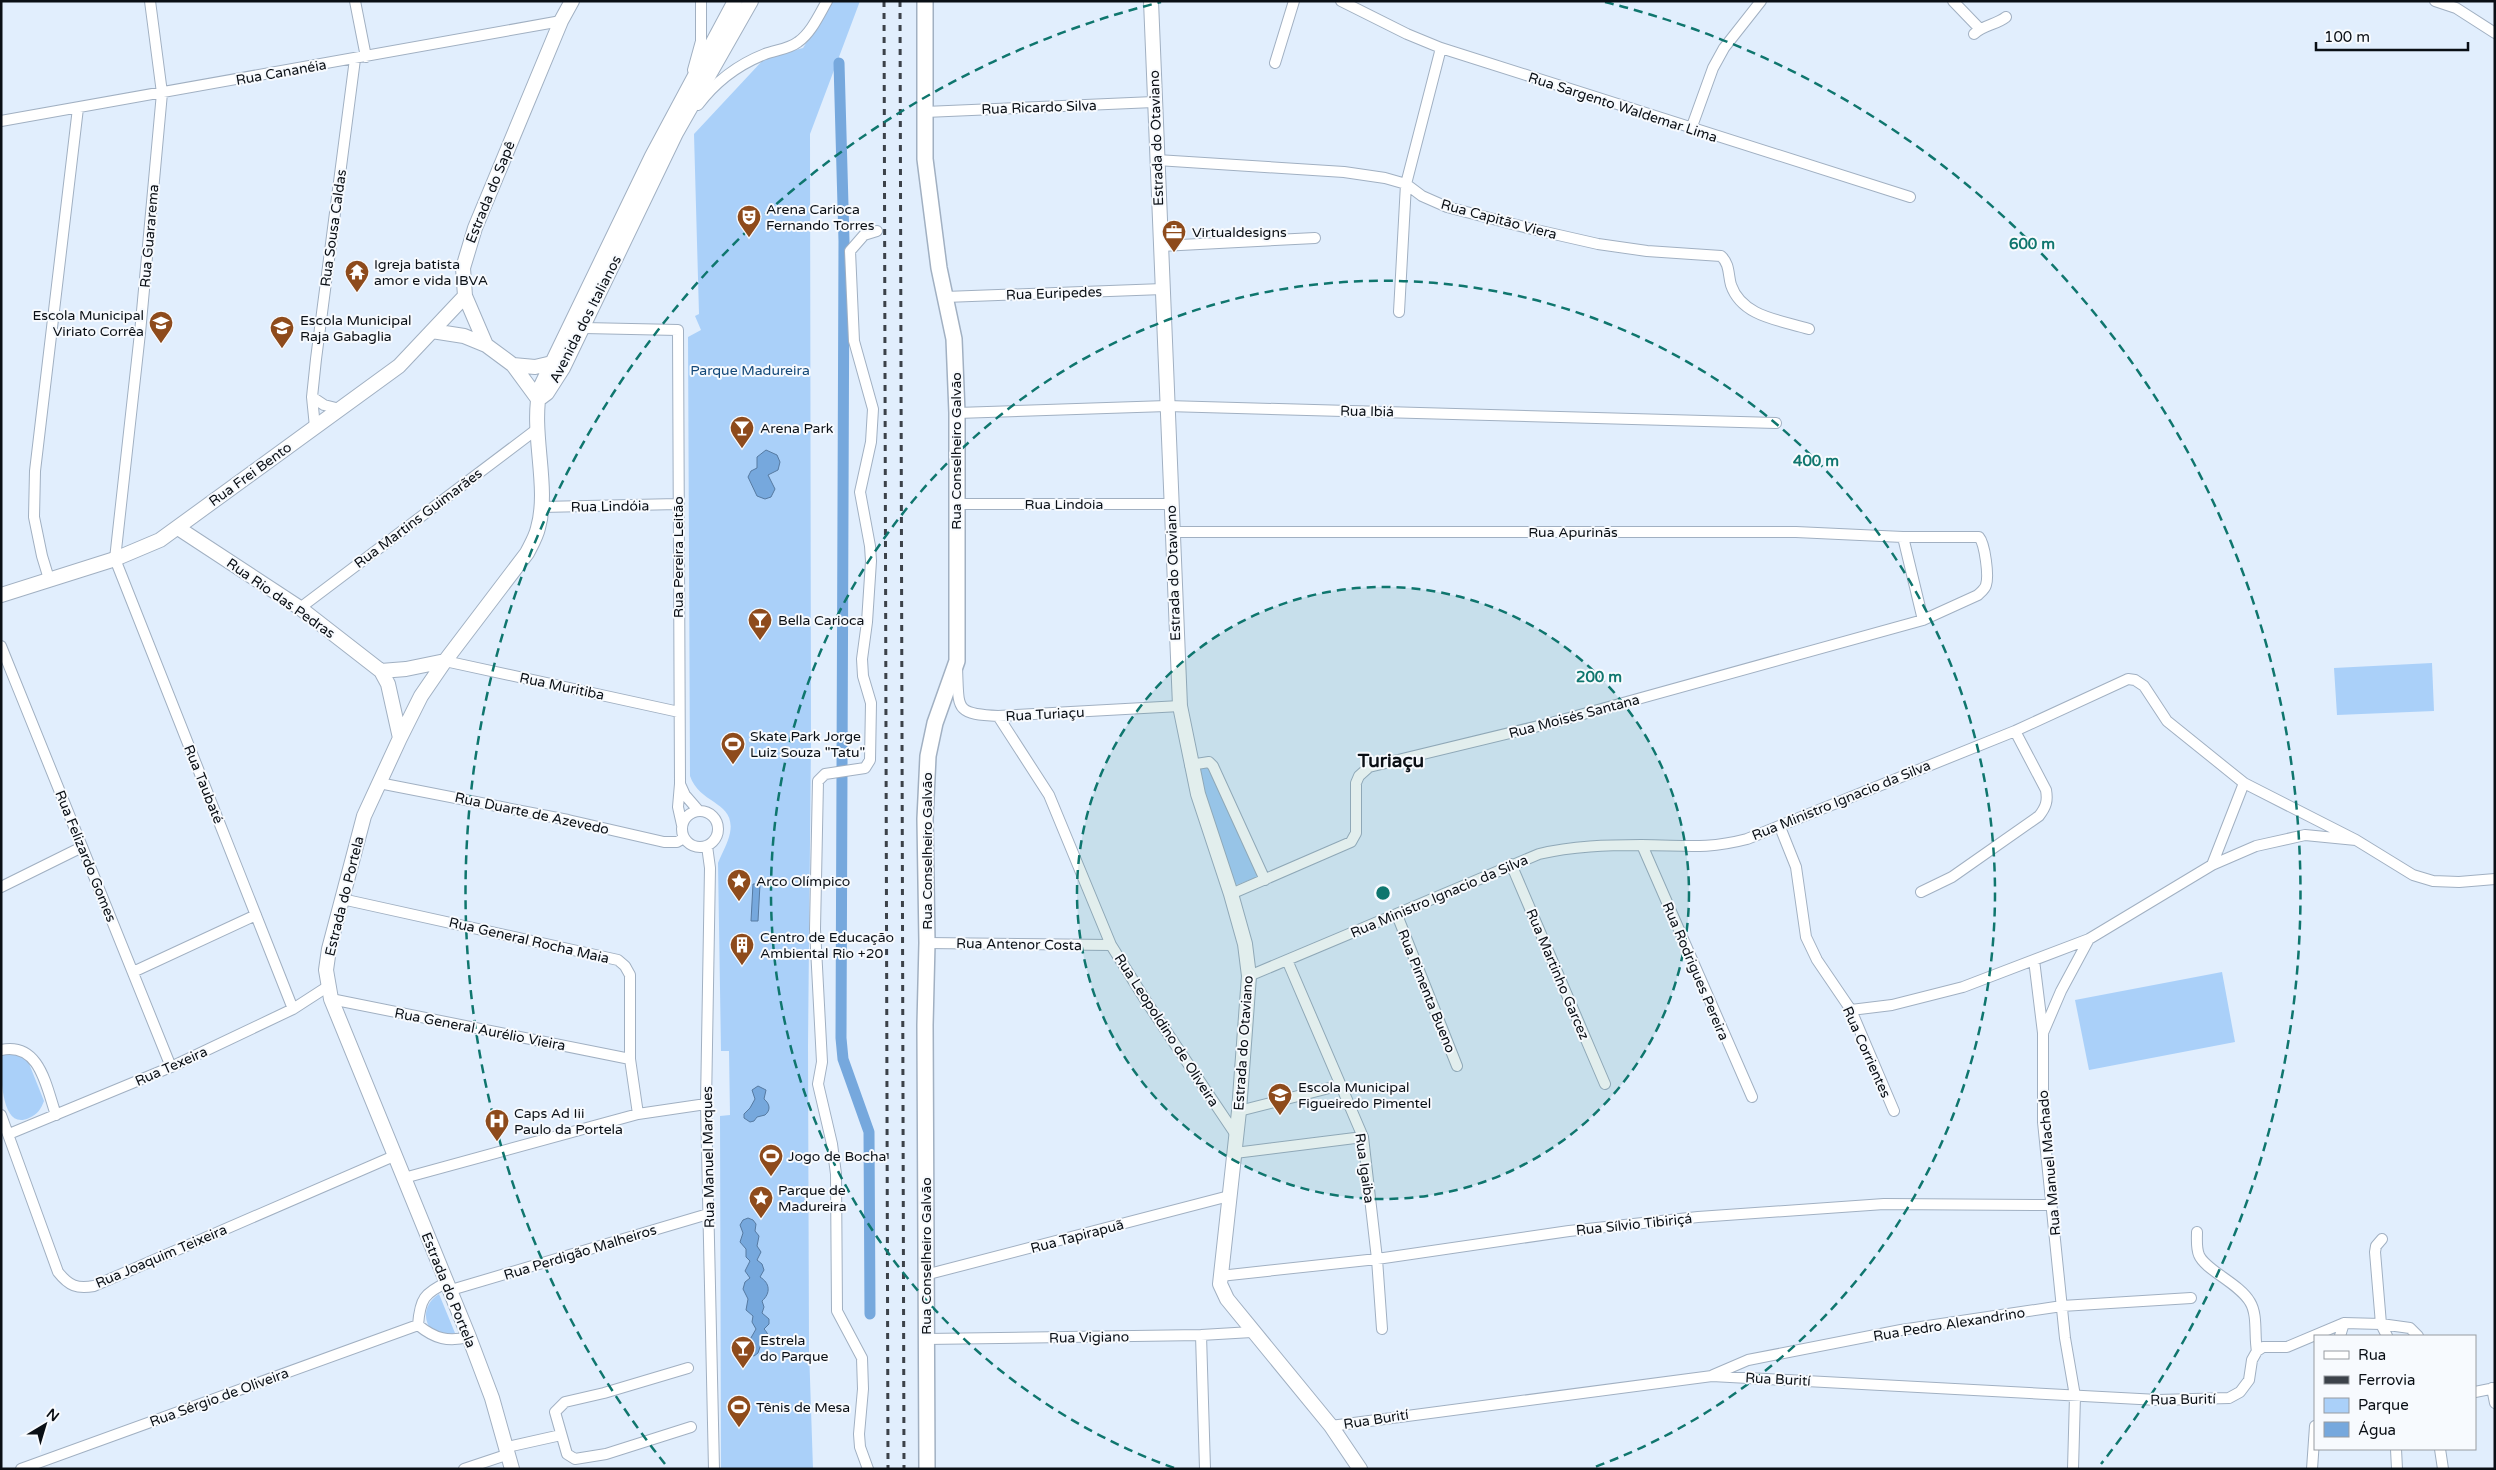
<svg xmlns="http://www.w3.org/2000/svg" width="2496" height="1470" viewBox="0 0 2496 1470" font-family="'Varela Round',sans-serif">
<rect width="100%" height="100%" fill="#e1eefd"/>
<path fill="#aad0f9" d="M832,1H860L810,134L811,741L808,1046L809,1349L813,1469H721L720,1116L730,1115L729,1051H721L718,863C722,853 728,843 730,833C736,801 700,805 690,776L688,337L701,330L695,316L699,314L694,134L765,58L803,48Z
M2432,663L2434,711L2337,715L2334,668Z
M1210,765L1260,876L1231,887L1198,768Z
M2222,972L2235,1042L2089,1070L2075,1000Z
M10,1052L26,1056L44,1101C41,1109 38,1114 29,1118C0,1132 1,1072 1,1055Z
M439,1294L455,1333C430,1345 413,1310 439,1294Z"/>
<path fill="#76a8dd" stroke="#567aa1" d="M766,450L777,455L780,462L778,470L768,475L775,489L771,497L765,499L757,496L748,477L751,471L757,468V457Z
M753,884H760L758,921H751Z
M758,1086L766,1090L764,1099C770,1104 771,1110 765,1115L757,1117L754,1121L750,1122L744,1118V1114L750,1108L755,1099L752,1090Z
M748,1218L753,1220L756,1224L755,1231L759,1236L757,1246L761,1252L757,1260L762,1264L764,1270L760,1277C770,1283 771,1293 762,1301L764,1307L762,1313L769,1319V1324L764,1329C771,1336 770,1345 760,1347L758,1353L754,1356L747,1354L744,1350L756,1329L752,1322L753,1316L746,1310L748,1299L743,1289L745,1282L750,1278L745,1271L750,1261L746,1257V1249L740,1242L743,1233L740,1225L743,1220Z"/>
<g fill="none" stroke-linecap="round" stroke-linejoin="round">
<path stroke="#76a8dd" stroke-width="11" d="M839,63L844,241L841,1038L843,1059L869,1132L870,1314"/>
<defs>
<path id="street" d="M150,1L162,93L140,333L115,559L293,1009
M355,1L366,57
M1341,1L1407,34L1441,48L1910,197
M1953,1L1979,28
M2435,1L2456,8L2495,33
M1974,34C1983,25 1996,25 2006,17
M1275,63L1294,1
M693,70L701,41V1
M698,105C716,81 737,65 765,54C776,50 789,49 798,42C811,33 819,15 827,1
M925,112L1154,102
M1,121L561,21
M1691,129L1713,68L1724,48L1761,1
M1157,160L1344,172L1385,178L1406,184L1422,196L1447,207L1532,229L1598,244L1647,251L1721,256C1730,264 1728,275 1731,285C1742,317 1780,320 1809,329
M1161,246L1315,238
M945,297L1163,289
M1399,312L1406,184L1441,48
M584,328L678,330L680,784L678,807L682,825
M312,397L324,405L340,409
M957,413L1167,406L1776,423
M315,427L312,397L316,359L355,59
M957,504H1171
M541,507L678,504
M1172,532H1796L1903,537H1979C1985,544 1989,576 1986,585C1985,589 1981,592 1978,595L1923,620L1551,723L1369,767L1359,776L1356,783V833L1351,842L1231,894
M1903,537L1923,620
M49,579L42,556L34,517L35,471L78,108
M300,608L537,429
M1,646L171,1067
M445,661L679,712
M957,668C959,709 954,714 998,716L1180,706
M998,716L1049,795L1111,945L1146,1001L1236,1135
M1190,765L1209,762L1213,766L1265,880
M379,783L568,820L664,842H677L684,838
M680,784L685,795L698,810
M682 829a18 18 0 1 1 36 0a18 18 0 1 1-36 0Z
M1780,827L1796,867L1806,937L1817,960L1851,1010L1894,1111
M1642,845L1752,1097
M707,846L710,868L706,1104L714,1469
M1511,864L1605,1084
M2212,865L2244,783
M1,887L82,847
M1921,892L1952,877L2039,816C2046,807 2048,801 2046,790L2015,731
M342,899L618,960L625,966L630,975V1059L638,1114
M1397,915L1457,1066
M927,943L1111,945
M1287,960L1363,1137L1377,1259L1382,1329
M2034,960L2043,1033
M133,972L256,915
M1249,976L1539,854C1573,846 1607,845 1641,845C1683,845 1705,850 1747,839L2015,731L2128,679L2135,680L2144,686L2167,721L2244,783L2356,840
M331,999L630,1059
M1851,1010L1892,1005L1963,987L2089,939L2212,865L2256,846L2305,835L2356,840L2413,875L2433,881L2459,882L2495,879
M1,1050C40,1042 46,1086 56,1115
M1239,1111L1341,1085
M1,1115L58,1272C69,1286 77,1289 94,1286L394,1156
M9,1134L171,1067L293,1009L327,987
M1235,1153L1363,1137
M404,1178L638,1114L706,1104
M2197,1232C2197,1238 2196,1248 2199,1255C2205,1270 2239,1283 2250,1302C2258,1315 2254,1336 2257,1351
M2382,1239L2376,1246L2375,1252L2381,1324L2410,1328L2418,1336
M925,1275L1229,1196
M1220,1276L1377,1259L1569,1231L1698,1217L1884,1204L2052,1205
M451,1290L708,1214
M418,1325C420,1299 424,1293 448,1282
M418,1325C435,1339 448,1342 469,1337
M1201,1335L1205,1469
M2340,1336L2344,1323
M926,1339L1201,1335L1252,1332
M688,1368L604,1393L565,1402L555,1412L567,1454L575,1459L606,1454L691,1427
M1713,1375L1748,1360L1901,1330L2062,1306L2191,1298
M2492,1388L2495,1403
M2475,1392L2495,1388
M1331,1426L1712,1376L2158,1400L2229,1398L2240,1392L2249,1380L2252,1360L2257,1351L2263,1347H2287L2344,1323L2381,1324L2387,1336
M507,1447L561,1435
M2396,1449L2397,1469
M2440,1449L2443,1469
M21,1469L418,1325
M464,1469L509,1454
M868,1469L860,1447L859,1434L863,1389L862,1358L837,1311L836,1174L832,1144L818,1084L822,1062L815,929L818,781L825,774L865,768L870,760L871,703L863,676L862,659L867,622L871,561L870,546L860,492L871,442L873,409L854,341L850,251L864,235L877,231
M2073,1469L2075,1396L2065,1338L2043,1122V1033L2061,991L2089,939
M2312,1469L2315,1426"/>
<path id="secondary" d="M1151,1L1180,706L1198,794L1231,894L1245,944L1249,976L1239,1111L1220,1284L1227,1299L1331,1426L1360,1469
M432,331L464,336L486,345
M513,365L535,367L552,363
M538,399L513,365L486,345L465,296L463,268L475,228L561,21L572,1
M539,399L547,393L563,368L676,133L751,1
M178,528L300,608L381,671L388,684L400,738
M1,595L115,559L160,540L399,366L465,296
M381,671L406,669L445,661
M512,1469L492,1398L469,1337L331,999L326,970L329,949L364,816L400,738L421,696L445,661L527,553C531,545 536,537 538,528C550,486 530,433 540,388L652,156L735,1"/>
<path id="primary" d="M925,1V159L939,268L954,339L957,413V661L935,723L928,756L925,819L927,943L925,1025L927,1469"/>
</defs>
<use href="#street" stroke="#a1b0c2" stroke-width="12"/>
<use href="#secondary" stroke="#a1b0c2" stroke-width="16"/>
<use href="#primary" stroke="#a1b0c2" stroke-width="18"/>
<use href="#street" stroke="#fff" stroke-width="10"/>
<use href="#secondary" stroke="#fff" stroke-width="14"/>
<use href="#primary" stroke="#fff" stroke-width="15"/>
<path stroke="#3c424a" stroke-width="3" stroke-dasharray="6 6" stroke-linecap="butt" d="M884,1L888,1469
M900,1L904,1469"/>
</g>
<circle cx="1383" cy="893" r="306" fill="#0f766e" fill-opacity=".12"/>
<g fill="none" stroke="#0f766e" stroke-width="2.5" stroke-dasharray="9 6">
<circle cx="1383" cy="893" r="306"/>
<path d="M1174 1468A612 612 0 1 1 1592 1468"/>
<path d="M665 1464A918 918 0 0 1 1161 2M1605 2A918 918 0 0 1 2101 1464"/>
</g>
<defs>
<symbol id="theatre-pin" viewBox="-11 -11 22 30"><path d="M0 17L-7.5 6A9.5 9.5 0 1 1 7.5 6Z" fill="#8e4b1c" stroke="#f7fafe"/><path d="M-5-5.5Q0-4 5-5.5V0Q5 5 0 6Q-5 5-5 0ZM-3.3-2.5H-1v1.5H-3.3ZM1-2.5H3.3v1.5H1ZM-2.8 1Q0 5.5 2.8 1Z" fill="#fff"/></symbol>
<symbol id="office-pin" viewBox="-11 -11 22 30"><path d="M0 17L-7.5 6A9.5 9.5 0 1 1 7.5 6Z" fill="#8e4b1c" stroke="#f7fafe"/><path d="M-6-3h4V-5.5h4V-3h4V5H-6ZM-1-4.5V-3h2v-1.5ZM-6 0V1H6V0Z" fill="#fff"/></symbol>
<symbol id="temple-pin" viewBox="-11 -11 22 30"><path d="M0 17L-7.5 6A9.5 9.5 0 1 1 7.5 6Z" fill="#8e4b1c" stroke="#f7fafe"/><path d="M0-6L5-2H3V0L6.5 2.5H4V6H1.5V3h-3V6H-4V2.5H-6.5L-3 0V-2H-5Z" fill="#fff"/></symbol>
<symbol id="school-pin" viewBox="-11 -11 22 30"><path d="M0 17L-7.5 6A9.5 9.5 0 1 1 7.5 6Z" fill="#8e4b1c" stroke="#f7fafe"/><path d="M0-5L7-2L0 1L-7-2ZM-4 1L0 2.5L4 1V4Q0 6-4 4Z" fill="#fff"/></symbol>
<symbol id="bar-pin" viewBox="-11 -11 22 30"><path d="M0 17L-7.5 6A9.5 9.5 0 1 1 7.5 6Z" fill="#8e4b1c" stroke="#f7fafe"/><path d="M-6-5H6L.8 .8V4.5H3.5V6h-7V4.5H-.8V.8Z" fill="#fff"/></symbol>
<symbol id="stadium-pin" viewBox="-11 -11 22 30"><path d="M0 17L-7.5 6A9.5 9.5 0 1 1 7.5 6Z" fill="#8e4b1c" stroke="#f7fafe"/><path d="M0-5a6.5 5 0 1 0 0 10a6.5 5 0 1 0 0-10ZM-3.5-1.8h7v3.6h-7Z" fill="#fff"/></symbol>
<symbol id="sight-pin" viewBox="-11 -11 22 30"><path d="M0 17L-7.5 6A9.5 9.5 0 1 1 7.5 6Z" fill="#8e4b1c" stroke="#f7fafe"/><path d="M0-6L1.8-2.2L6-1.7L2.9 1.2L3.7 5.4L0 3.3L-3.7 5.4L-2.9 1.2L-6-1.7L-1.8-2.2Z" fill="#fff"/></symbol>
<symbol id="building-pin" viewBox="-11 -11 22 30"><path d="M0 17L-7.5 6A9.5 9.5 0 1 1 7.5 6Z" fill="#8e4b1c" stroke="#f7fafe"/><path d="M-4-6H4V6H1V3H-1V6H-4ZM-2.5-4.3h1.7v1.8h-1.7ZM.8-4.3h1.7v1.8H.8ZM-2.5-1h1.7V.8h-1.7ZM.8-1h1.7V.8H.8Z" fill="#fff"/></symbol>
<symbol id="hospital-pin" viewBox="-11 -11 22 30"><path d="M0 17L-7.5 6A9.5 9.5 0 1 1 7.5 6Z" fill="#8e4b1c" stroke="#f7fafe"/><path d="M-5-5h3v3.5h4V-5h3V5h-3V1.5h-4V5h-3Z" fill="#fff"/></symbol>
</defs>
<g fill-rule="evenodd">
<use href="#theatre-pin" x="735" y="203" width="28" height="38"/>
<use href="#office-pin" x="1160" y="218" width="28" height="38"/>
<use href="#temple-pin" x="343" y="258" width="28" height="38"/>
<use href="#school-pin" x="147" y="309" width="28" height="38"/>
<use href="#school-pin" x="268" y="314" width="28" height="38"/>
<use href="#bar-pin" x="728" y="414" width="28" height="38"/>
<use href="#bar-pin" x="746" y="606" width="28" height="38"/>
<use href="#stadium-pin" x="719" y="730" width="28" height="38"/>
<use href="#sight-pin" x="725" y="867" width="28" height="38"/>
<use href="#building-pin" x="728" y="931" width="28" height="38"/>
<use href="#school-pin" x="1266" y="1081" width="28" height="38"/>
<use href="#hospital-pin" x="483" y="1107" width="28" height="38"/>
<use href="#stadium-pin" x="757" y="1142" width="28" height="38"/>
<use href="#sight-pin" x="747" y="1184" width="28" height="38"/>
<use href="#bar-pin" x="729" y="1334" width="28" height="38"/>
<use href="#stadium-pin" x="725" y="1393" width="28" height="38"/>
</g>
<g text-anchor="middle" stroke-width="4" stroke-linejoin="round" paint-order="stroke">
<g font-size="14" fill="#0a0f15" stroke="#f7fafe">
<text transform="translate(281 72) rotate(-10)" y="5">Rua Cananéia</text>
<text transform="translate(1039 107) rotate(-2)" y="5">Rua Ricardo Silva</text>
<text transform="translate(1623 107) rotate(18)" y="5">Rua Sargento Waldemar Lima</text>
<text transform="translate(1156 138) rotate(-92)" y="5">Estrada do Otaviano</text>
<text transform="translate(490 192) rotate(-68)" y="5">Estrada do Sapê</text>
<text transform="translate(1499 219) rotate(15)" y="5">Rua Capitão Viera</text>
<text transform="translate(333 228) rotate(-82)" y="5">Rua Sousa Caldas</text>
<text transform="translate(149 236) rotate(-85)" y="5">Rua Guararema</text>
<text transform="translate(1054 293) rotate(-2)" y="5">Rua Euripedes</text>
<text transform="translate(585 319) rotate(-63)" y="5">Avenida dos Italianos</text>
<text transform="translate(1367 411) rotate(1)" y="5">Rua Ibiá</text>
<text transform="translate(956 451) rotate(-90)" y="5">Rua Conselheiro Galvão</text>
<text transform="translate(250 474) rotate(-36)" y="5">Rua Frei Bento</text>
<text x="1064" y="509">Rua Lindoia</text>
<text transform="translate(610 506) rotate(-1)" y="5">Rua Lindóia</text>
<text transform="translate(418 518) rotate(-37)" y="5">Rua Martins Guimarães</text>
<text x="1573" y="537">Rua Apurinãs</text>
<text transform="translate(678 557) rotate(-90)" y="5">Rua Pereira Leitão</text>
<text transform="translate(1173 573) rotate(-92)" y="5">Estrada do Otaviano</text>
<text transform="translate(281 598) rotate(35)" y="5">Rua Rio das Pedras</text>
<text transform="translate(562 686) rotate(12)" y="5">Rua Muritiba</text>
<text transform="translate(1045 714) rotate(-3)" y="5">Rua Turiaçu</text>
<text transform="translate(1574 716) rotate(-15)" y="5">Rua Moisés Santana</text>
<text transform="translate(204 784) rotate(68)" y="5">Rua Taubaté</text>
<text transform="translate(1841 800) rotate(-22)" y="5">Rua Ministro Ignacio da Silva</text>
<text transform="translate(532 813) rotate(12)" y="5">Rua Duarte de Azevedo</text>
<text transform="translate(927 851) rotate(-90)" y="5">Rua Conselheiro Galvão</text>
<text transform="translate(86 856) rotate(68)" y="5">Rua Felizardo Gomes</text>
<text transform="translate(344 896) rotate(-76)" y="5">Estrada do Portela</text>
<text transform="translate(1439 896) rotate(-23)" y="5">Rua Ministro Ignacio da Silva</text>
<text transform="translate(529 940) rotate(13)" y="5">Rua General Rocha Maia</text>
<text transform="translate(1019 944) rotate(1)" y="5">Rua Antenor Costa</text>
<text transform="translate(1696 971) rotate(67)" y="5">Rua Rodrigues Pereira</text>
<text transform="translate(1558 974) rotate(67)" y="5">Rua Martinho Garcez</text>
<text transform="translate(1427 991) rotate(68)" y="5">Rua Pimenta Bueno</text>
<text transform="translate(480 1029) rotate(11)" y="5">Rua General Aurélio Vieira</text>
<text transform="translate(1167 1030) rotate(57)" y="5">Rua Leopoldino de Oliveira</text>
<text transform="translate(1243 1043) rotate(-86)" y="5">Estrada do Otaviano</text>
<text transform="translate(1867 1052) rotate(66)" y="5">Rua Corrientes</text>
<text transform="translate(171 1066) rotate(-24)" y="5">Rua Texeira</text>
<text transform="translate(708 1157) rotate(-91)" y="5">Rua Manuel Marques</text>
<text transform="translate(2049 1163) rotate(-95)" y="5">Rua Manuel Machado</text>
<text transform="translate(1365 1168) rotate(82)" y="5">Rua Igaiba</text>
<text transform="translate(1634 1224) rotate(-6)" y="5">Rua Sílvio Tibiriçá</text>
<text transform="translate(1077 1236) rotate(-15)" y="5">Rua Tapirapuã</text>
<text transform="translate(580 1252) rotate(-17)" y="5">Rua Perdigão Malheiros</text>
<text transform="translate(161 1256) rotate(-23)" y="5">Rua Joaquim Teixeira</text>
<text transform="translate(926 1256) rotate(-90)" y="5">Rua Conselheiro Galvão</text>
<text transform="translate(449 1290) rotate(68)" y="5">Estrada do Portela</text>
<text transform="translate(1949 1324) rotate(-9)" y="5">Rua Pedro Alexandrino</text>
<text transform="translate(1089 1337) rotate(-1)" y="5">Rua Vigiano</text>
<text transform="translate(1778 1379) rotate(3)" y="5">Rua Burití</text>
<text transform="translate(219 1397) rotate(-20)" y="5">Rua Sérgio de Oliveira</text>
<text transform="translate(2183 1399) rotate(-1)" y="5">Rua Burití</text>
<text transform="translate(1376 1419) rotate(-9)" y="5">Rua Burití</text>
</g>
<g font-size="14" fill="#0a0f15" stroke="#f7fafe" text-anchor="start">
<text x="766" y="214">Arena Carioca<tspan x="766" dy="16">Fernando Torres</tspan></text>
<text x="1192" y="237">Virtualdesigns</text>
<text x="374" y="269">Igreja batista<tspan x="374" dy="16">amor e vida IBVA</tspan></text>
<text x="144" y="320" text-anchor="end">Escola Municipal<tspan x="144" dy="16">Viriato Corrêa</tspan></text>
<text x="300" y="325">Escola Municipal<tspan x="300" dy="16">Raja Gabaglia</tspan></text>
<text x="760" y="433">Arena Park</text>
<text x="778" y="625">Bella Carioca</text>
<text x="750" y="741">Skate Park Jorge<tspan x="750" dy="16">Luiz Souza "Tatu"</tspan></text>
<text x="756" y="886">Arco Olímpico</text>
<text x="760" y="942">Centro de Educação<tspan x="760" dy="16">Ambiental Rio +20</tspan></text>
<text x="1298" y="1092">Escola Municipal<tspan x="1298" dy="16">Figueiredo Pimentel</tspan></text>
<text x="514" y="1118">Caps Ad Iii<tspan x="514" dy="16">Paulo da Portela</tspan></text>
<text x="788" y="1161">Jogo de Bocha</text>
<text x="778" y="1195">Parque de<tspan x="778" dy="16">Madureira</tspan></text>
<text x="760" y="1345">Estrela<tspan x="760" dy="16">do Parque</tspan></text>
<text x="756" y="1412">Tênis de Mesa</text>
</g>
<g font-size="14" fill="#134879" stroke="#f7fafe">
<text x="750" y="375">Parque Madureira</text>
</g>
<g font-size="19" font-weight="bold" fill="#0a0f15" stroke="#f7fafe">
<text x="1391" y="767">Turiaçu</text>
</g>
</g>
<circle cx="1383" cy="893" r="8" fill="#0f766e" stroke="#f7fafe" stroke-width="2.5"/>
<g font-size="15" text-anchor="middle" font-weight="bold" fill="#0f766e" stroke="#f7fafe" stroke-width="4" stroke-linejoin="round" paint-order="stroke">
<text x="2032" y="249">600 m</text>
<text x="1816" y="466">400 m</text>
<text x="1599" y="682">200 m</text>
</g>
<rect width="2496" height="1470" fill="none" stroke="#0a0f15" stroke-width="5"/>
<rect x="2314" y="1335" width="162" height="115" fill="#f7fafe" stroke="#989ca1"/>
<rect x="2324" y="1351" width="25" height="8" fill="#ffffff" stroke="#989ca1"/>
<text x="2358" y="1360" font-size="15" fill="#0a0f15">Rua</text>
<rect x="2324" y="1376" width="25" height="8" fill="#3c424a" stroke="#989ca1"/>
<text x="2358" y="1385" font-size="15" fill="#0a0f15">Ferrovia</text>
<rect x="2324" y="1398" width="25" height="15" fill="#aad0f9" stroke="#989ca1"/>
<text x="2358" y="1410" font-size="15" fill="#0a0f15">Parque</text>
<rect x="2324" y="1422" width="25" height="15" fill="#76a8dd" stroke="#989ca1"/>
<text x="2358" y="1435" font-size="15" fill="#0a0f15">Água</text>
<g transform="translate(45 1425) rotate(38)" stroke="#f7fafe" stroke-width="4" paint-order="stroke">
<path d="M0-4L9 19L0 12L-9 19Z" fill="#0a0f15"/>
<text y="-8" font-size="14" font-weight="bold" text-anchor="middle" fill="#0a0f15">N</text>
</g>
<path d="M2316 42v8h152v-8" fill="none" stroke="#0a0f15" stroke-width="2.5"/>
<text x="2324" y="42" font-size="15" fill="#0a0f15" stroke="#f7fafe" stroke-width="4" paint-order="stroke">100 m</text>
</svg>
